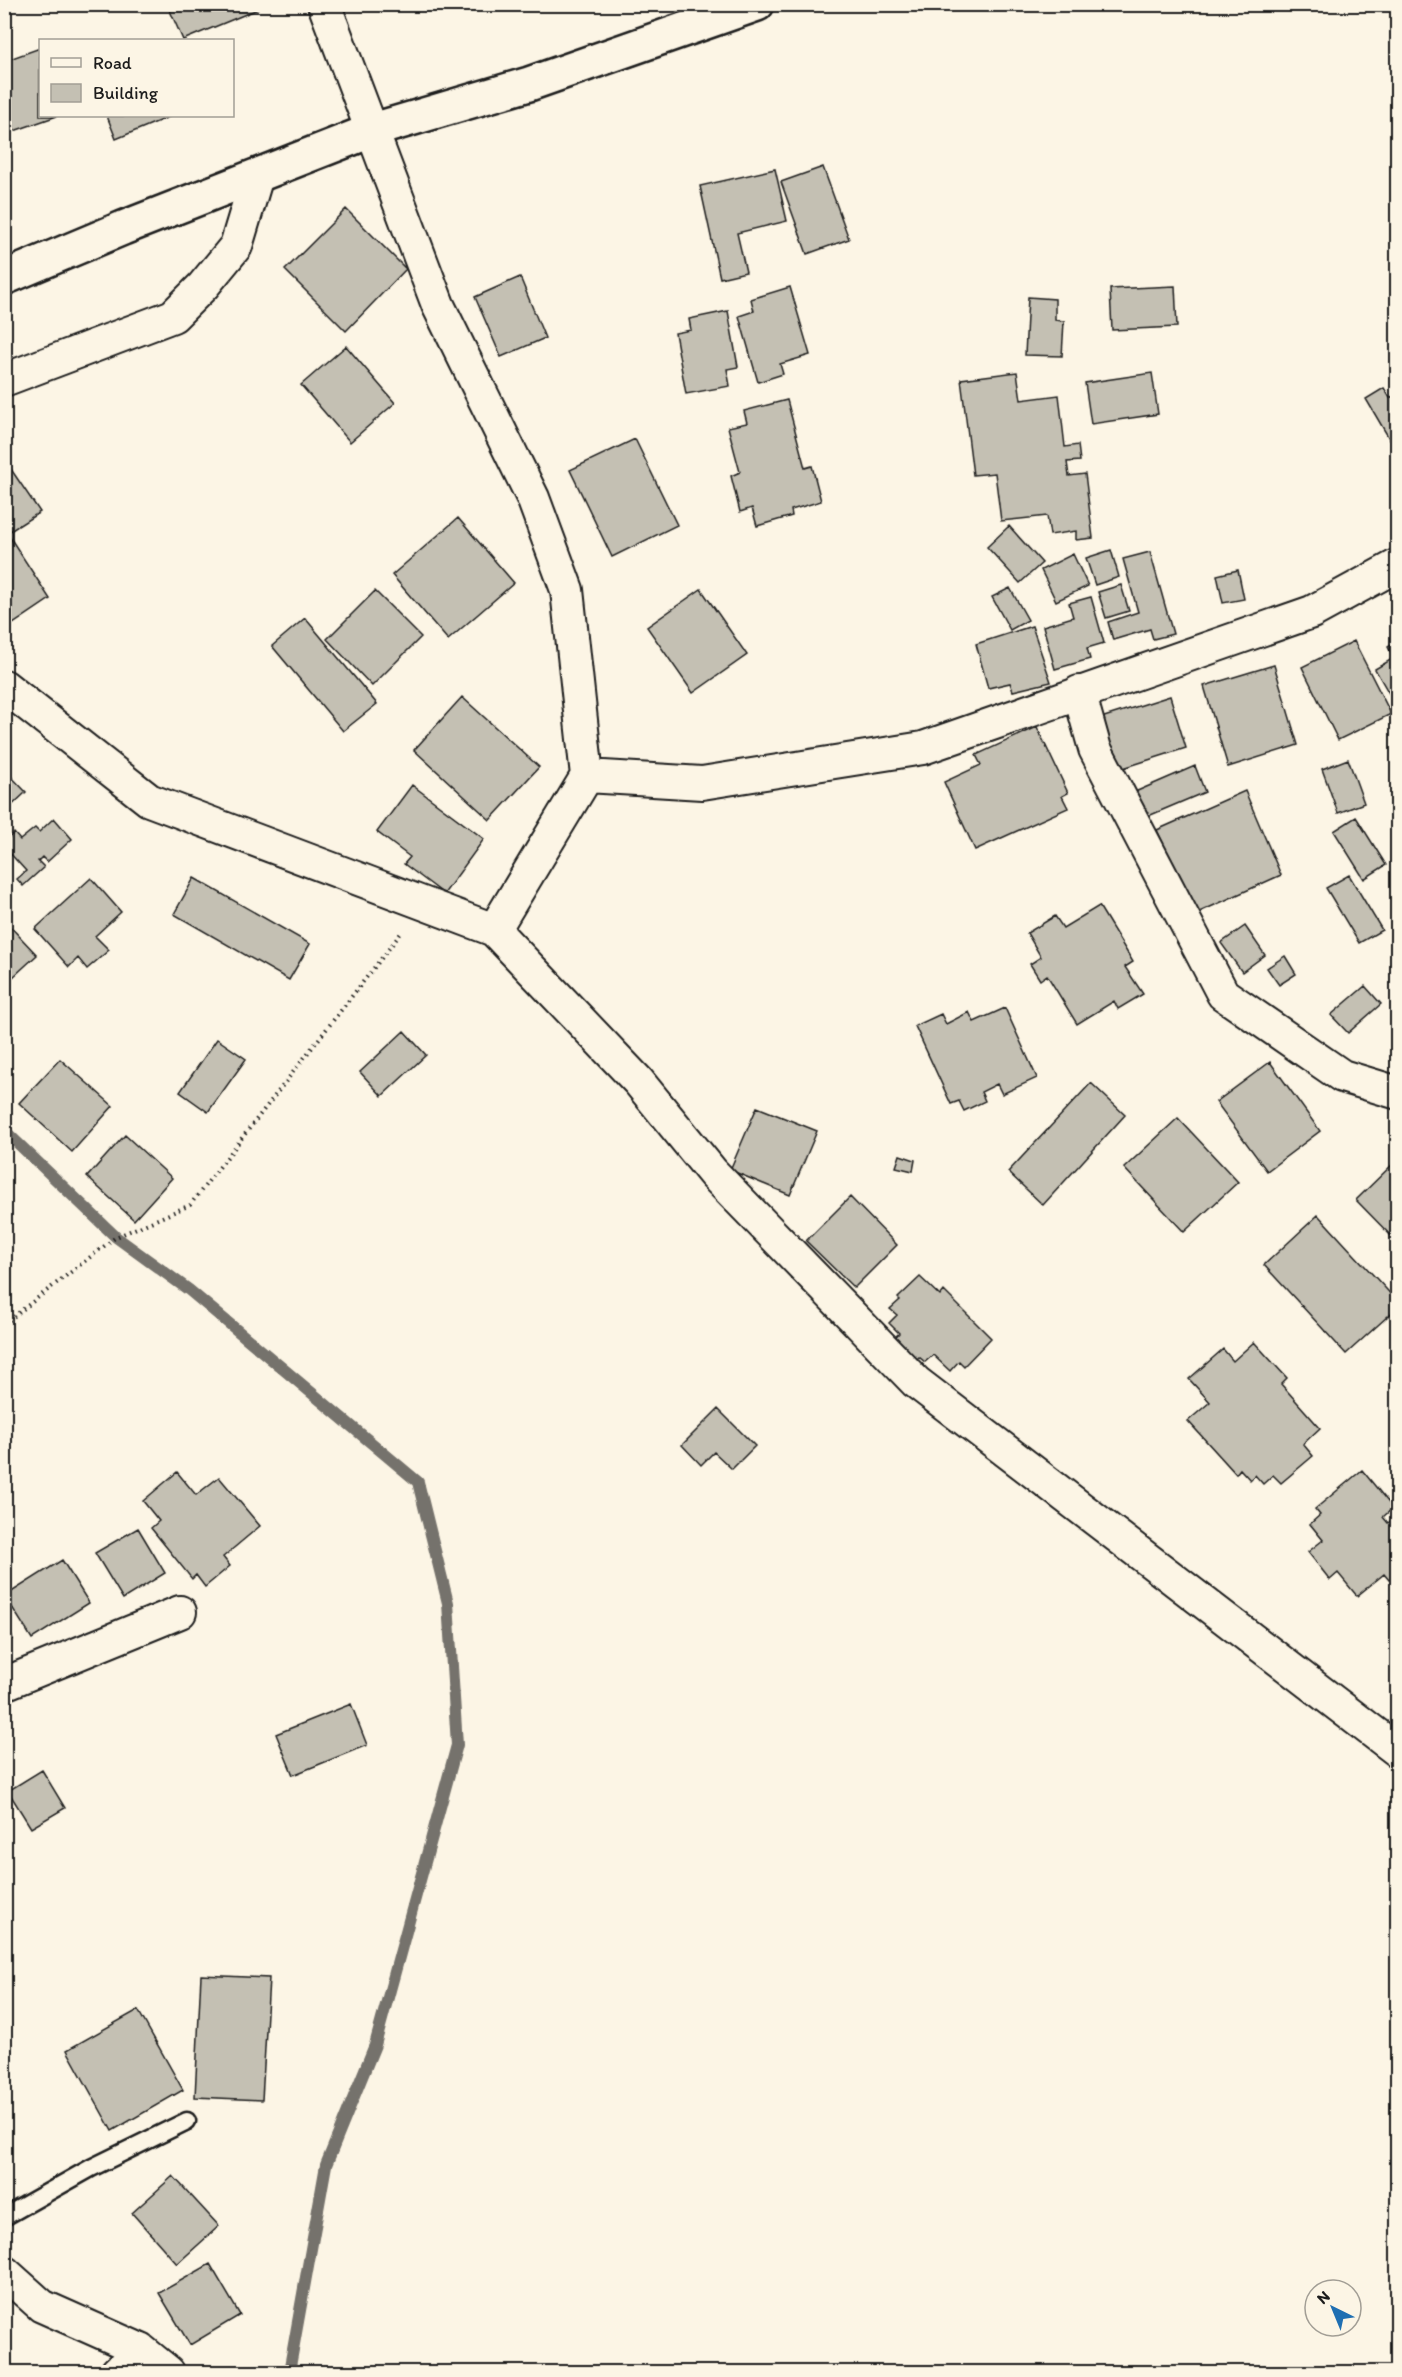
<svg xmlns="http://www.w3.org/2000/svg" width="1402" height="2377" viewBox="0 0 1402 2377" font-family="Itim,sans-serif">
<rect width="100%" height="100%" fill="#fcf5e5"/>
<filter id="ink" filterUnits="userSpaceOnUse"><feTurbulence type="fractalNoise" baseFrequency=".0167" numOctaves="2"/><feDisplacementMap in="SourceGraphic" scale="12" xChannelSelector="R" yChannelSelector="G"/><feConvolveMatrix kernelMatrix="1 2 1 2 8 2 1 2 1" color-interpolation-filters="sRGB"/></filter>
<g filter="url(#ink)">
<g fill="none" stroke-linecap="round" stroke-linejoin="round">
<path stroke="#75726c" stroke-width="12" d="M4,1130L116,1237L189,1290L418,1482L448,1603L457,1745L375,2045L326,2165L289,2372"/>
</g>
<path fill="#c4c0b3" stroke="#1c1c1c" stroke-width="1.5" d="M167,4H256L258,9L183,40Z
M40,48V116H57L11,132L4,113V61Z
M1398,115V134L1394,116Z
M107,116H171L116,139Z
M823,167L849,239L807,254L781,182Z
M775,169L787,221L737,233L746,272L720,278L700,186Z
M346,209L406,269L346,331L285,270Z
M520,277L545,338L501,357L475,297Z
M1175,286L1177,327L1112,330L1110,289Z
M790,287L810,355L780,364L783,374L758,382L739,316L754,311L751,299Z
M1028,297L1055,299V320L1064,321L1062,356L1025,355Z
M728,311L738,367L727,369L730,386L686,394L675,333L691,330L689,319Z
M346,346L395,403L350,442L301,385Z
M1017,372L1021,400L1059,395L1065,447L1078,445L1080,461L1067,462L1069,476L1085,474L1093,538L1076,540V531L1050,535L1047,516L1001,521L995,473L973,475L961,379Z
M1152,373L1158,414L1091,424L1085,383Z
M1384,388L1390,398L1398,393V435L1390,440L1366,399Z
M787,400L805,468L812,466L821,501L791,510L792,516L757,526L752,508L740,512L731,476L740,472L728,427L747,423L744,411Z
M635,439L677,525L612,557L570,470Z
M4,459L40,512L7,533L50,599L4,630Z
M458,518L514,583L448,640L392,575Z
M1009,526L1042,563L1020,583L987,547Z
M1111,550L1119,577L1095,585L1086,558Z
M1150,552L1173,634L1153,639L1150,629L1113,640L1108,622L1138,612L1123,559Z
M1073,554L1088,586L1056,601L1041,570Z
M1238,570L1244,599L1223,603L1217,575Z
M1121,585L1129,611L1106,618L1098,592Z
M1010,588L1028,620L1010,630L992,597Z
M701,589L747,655L693,693L647,627Z
M375,591L421,637L372,686L327,639Z
M1091,597L1104,643L1087,648L1090,659L1055,669L1043,626L1073,617L1069,603Z
M305,618L377,704L343,731L272,646Z
M1032,626L1051,682L1013,691L1010,683L988,688L976,644Z
M1354,641L1391,714L1338,740L1302,667Z
M1398,641V709L1375,669L1394,658L1388,647Z
M1274,665L1298,745L1228,767L1204,686Z
M1170,696L1186,748L1117,770L1101,718Z
M462,697L539,767L490,820L414,750Z
M1037,727L1068,793L1062,796L1068,808L975,850L944,782L981,765L976,755Z
M1348,759L1364,803L1338,813L1322,769Z
M1195,766L1205,792L1146,817L1135,792Z
M4,769L26,792L4,813Z
M412,785L484,839L444,894L404,864L410,857L377,832Z
M1245,791L1281,875L1195,914L1157,830Z
M1356,817L1386,865L1364,879L1334,831Z
M54,818L72,839L47,862L42,857L38,861L44,867L23,886L17,879L26,871L7,850L4,852V842L14,833L20,840L35,828L39,832Z
M1349,875L1382,930L1359,943L1326,888Z
M91,878L121,912L95,936L109,950L87,969L78,958L69,967L35,929Z
M194,878L310,944L289,980L174,914Z
M1099,906L1133,962L1125,967L1143,994L1118,1009L1114,1001L1077,1024L1047,975L1040,980L1030,964L1041,957L1027,933L1055,916L1063,928Z
M4,920L37,955L13,977L4,968Z
M1245,926L1265,955L1242,972L1221,943Z
M1285,956L1296,974L1279,985L1267,968Z
M1365,986L1381,1004L1348,1033L1331,1015Z
M1005,1008L1037,1078L1002,1094L997,1084L981,1092L985,1101L964,1111L959,1101L951,1104L915,1026L941,1014L946,1024L969,1012L974,1022Z
M404,1031L426,1055L382,1096L360,1072Z
M217,1039L246,1059L208,1112L180,1092Z
M60,1059L113,1106L72,1152L19,1103Z
M1270,1062L1320,1131L1267,1171L1216,1102Z
M1091,1083L1125,1115L1043,1205L1008,1172Z
M757,1107L817,1131L790,1195L730,1170Z
M1178,1118L1238,1182L1184,1232L1124,1168Z
M125,1135L172,1178L134,1220L87,1177Z
M900,1155L915,1160L913,1171L896,1167Z
M1398,1159V1243L1356,1200Z
M850,1197L897,1245L854,1288L806,1241Z
M1318,1215L1398,1302V1307L1346,1354L1264,1265Z
M920,1277L940,1296L944,1291L991,1338L964,1366L959,1361L950,1371L933,1355L925,1362L919,1357L914,1362L892,1341L899,1333L889,1323L897,1315L890,1309L900,1300L898,1298Z
M1254,1342L1287,1378L1281,1384L1320,1428L1303,1444L1313,1456L1281,1483L1273,1475L1263,1484L1255,1475L1250,1480L1240,1469L1236,1474L1188,1421L1210,1402L1189,1379L1223,1349L1233,1361Z
M718,1409L755,1446L732,1469L714,1452L701,1465L682,1445Z
M1362,1470L1393,1508L1383,1517L1388,1523L1398,1515V1573L1389,1580L1384,1574L1357,1596L1338,1573L1330,1580L1308,1552L1323,1540L1310,1524L1320,1515L1315,1509Z
M177,1472L196,1495L219,1477L260,1526L223,1557L230,1566L205,1587L196,1575L192,1579L151,1528L159,1521L143,1501Z
M138,1528L165,1573L123,1599L95,1553Z
M62,1560L89,1603L32,1639L5,1596Z
M4,1620L13,1639L4,1643Z
M351,1704L367,1745L293,1775L276,1734Z
M42,1770L65,1808L31,1828L8,1791Z
M201,1975L269,1978L262,2100L195,2097Z
M138,2010L183,2090L112,2131L67,2050Z
M173,2176L219,2226L177,2264L132,2213Z
M210,2264L240,2315L190,2345L159,2293Z"/>
<g fill="none" stroke-linecap="round" stroke-linejoin="round">
<defs>
<path id="service" d="M4,2217L91,2168L187,2121"/>
<path id="minor" d="M324,4L438,305L533,498L567,590L587,776L494,930
M4,380L173,316L203,286L236,246L257,176
M4,686L149,800L494,930L638,1081L713,1173L916,1382L1398,1751
M1079,692L1095,749L1223,994L1342,1076L1398,1093
M587,776L702,783L923,748L1312,612L1398,565
M4,1684L180,1612
M4,2272L42,2306L141,2350L168,2372
M117,2372L141,2350"/>
<path id="secondary" d="M4,278L123,228L373,130L529,84L757,4"/>
</defs>
<use href="#service" stroke="#1c1c1c" stroke-width="21"/>
<use href="#minor" stroke="#1c1c1c" stroke-width="36"/>
<use href="#secondary" stroke="#1c1c1c" stroke-width="38"/>
<path stroke="#1c1c1c" stroke-width="4" stroke-dasharray="1.5 4.5" stroke-linecap="butt" d="M4,1324L116,1237L190,1205L401,933"/>
<use href="#service" stroke="#fcf5e5" stroke-width="16"/>
<use href="#minor" stroke="#fcf5e5" stroke-width="32"/>
<use href="#secondary" stroke="#fcf5e5" stroke-width="33"/>
</g>
</g>
<rect width="1402" height="2377" fill="none" stroke="#fcf5e5" stroke-width="24"/>
<rect x="12" y="12" width="1378" height="2353" fill="none" stroke="#1c1c1c" stroke-width="2" filter="url(#ink)"/>
<rect x="39" y="39" width="195" height="78" fill="#fcf5e5" stroke="#a29e95" stroke-width="1.5"/>
<rect x="51" y="58" width="30" height="9" fill="#fcf5e5" stroke="#a29e95" stroke-width="1.5"/>
<text x="93" y="69" font-size="18" fill="#1c1c1c">Road</text>
<rect x="51" y="84" width="30" height="18" fill="#c4c0b3" stroke="#a29e95" stroke-width="1.5"/>
<text x="93" y="99" font-size="18" fill="#1c1c1c">Building</text>
<g transform="translate(1333 2308) rotate(317)"><circle r="28" fill="#fcf5e5" stroke="#a29e95" stroke-width="1.5"/>
<path d="M0-4.5L10 22L0 15L-10 22Z" fill="#1f6fb2"/>
<text y="-9" font-size="16" font-weight="bold" text-anchor="middle" fill="#1c1c1c">N</text>
</g>
</svg>
